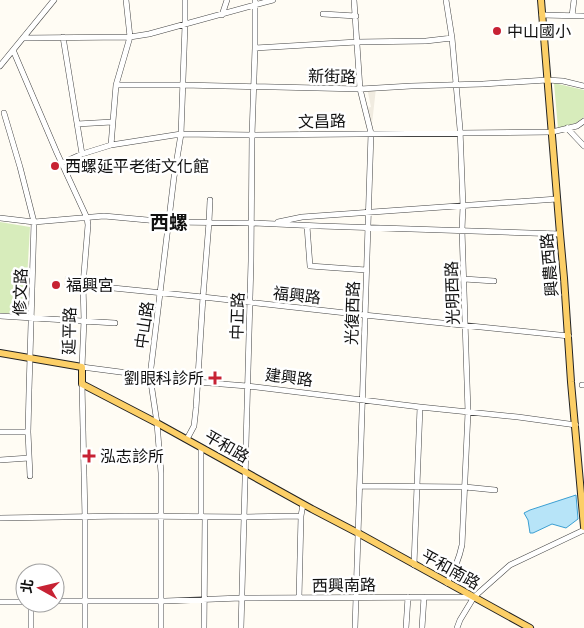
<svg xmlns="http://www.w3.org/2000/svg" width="584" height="628" viewBox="0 0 584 628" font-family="'Crimson Pro','Noto Sans TC',serif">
<rect width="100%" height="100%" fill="#fffcf4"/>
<path fill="#d7ecbb" d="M554,83L584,90V117L576,123L558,128Z
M0,222L30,227L25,314L0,313Z"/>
<path fill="#f1ece1" d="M367,88H376L372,124L367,108L371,107Z
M65,276L80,283V288H64Z"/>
<path fill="#b7e4f8" stroke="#3b9fd2" d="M576,495L578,519L566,528L552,524L533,533H530L528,520L524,513L530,510Z"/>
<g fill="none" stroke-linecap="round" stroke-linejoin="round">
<defs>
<path id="minor" d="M354,0L360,89L371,133L355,628
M446,0L452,38L460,129L463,206L462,230L468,412L462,545C459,559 454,571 447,583
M323,14L356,16
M222,15L227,0
M542,15L584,16
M572,16L574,0
M63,37L82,154
M23,38L130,37L149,34L273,0
M255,48L357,42L426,41L452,38
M13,50L57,153L87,218L88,225L83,285L84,320L82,367L197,382L247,386L420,407L518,417L576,425
M0,66L54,0
M116,85H183L360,89L411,86L483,84L547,80L563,81L584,86
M4,113L20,167L34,222L29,391L28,432L30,476
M77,124L112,122
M567,128L584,146
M111,145L116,85L130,37L126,0
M62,163L82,154L111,145L181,134L252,135L552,132L577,126L584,121
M0,218L34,222L104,216L169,222L252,223L320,226L560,234
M278,222L302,217L557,199
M307,226L310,266L366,270
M464,279L494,281
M83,285L203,297L364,315L569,336
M0,316L115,323
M82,384L85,518V628
M582,385H584
M0,432H28
M187,439L194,426L196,408L203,297L209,222L210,200
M0,460L29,458
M360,486L465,487L495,490
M201,517V448
M0,518L125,516L245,517L301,516
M414,565L420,407
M299,598L301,516L303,504
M55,601H165L241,598L474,597L510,565L584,530
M0,602H25
M31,603V628
M161,628V473L157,423L150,376L174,177L181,134L185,25V0
M204,628L205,517
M241,628L251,261L252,135L255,48V0
M406,628L408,597
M422,628L424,597
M457,628L460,620L474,597"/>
<path id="major" d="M541,0L560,234L564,278L571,382L584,527
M0,353L82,367V384L157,423L312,509L358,533L530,628"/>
</defs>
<use href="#minor" stroke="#444" stroke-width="6"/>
<use href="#major" stroke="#222" stroke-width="8"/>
<use href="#minor" stroke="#fff" stroke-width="5"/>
<use href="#major" stroke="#fccf67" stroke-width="6"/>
</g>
<g fill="#c72234" stroke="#fff" stroke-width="2">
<circle cx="497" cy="31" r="5"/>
<circle cx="55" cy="166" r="5"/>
<circle cx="56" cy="285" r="5"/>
<path d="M212.5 370.5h5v5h5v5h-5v5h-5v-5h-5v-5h5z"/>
<path d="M86.5 448.5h5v5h5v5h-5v5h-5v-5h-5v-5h5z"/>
</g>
<g text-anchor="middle" stroke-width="5" stroke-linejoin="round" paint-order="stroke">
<g font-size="16" fill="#111" stroke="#fff" text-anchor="start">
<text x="507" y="37">中山國小</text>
<text x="65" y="172">西螺延平老街文化館</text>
<text x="66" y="291">福興宮</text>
<text x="204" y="384" text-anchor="end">劉眼科診所</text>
<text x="100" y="462">泓志診所</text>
</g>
<g font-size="16" fill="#111" stroke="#fff">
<text transform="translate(332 76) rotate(1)" y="6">新街路</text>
<text transform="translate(322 121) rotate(-1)" y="6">文昌路</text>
<text transform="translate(549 265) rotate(-95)" y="6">興農西路</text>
<text transform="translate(20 292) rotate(-88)" y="6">修文路</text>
<text transform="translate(452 293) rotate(-92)" y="6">光明西路</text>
<text transform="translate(297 295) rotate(6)" y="6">福興路</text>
<text transform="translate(352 313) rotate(-88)" y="6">光復西路</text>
<text transform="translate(237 316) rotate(-88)" y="6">中正路</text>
<text transform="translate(144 325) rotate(-82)" y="6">中山路</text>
<text transform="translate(69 331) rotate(-89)" y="6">延平路</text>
<text transform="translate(289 377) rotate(7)" y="6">建興路</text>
<text transform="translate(227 446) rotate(30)" y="6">平和路</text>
<text transform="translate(451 569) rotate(29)" y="6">平和南路</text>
<text transform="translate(344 585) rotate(-1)" y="6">西興南路</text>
</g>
<g font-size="19" font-weight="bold" fill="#111" stroke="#fff">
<text x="169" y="229">西螺</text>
</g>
</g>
<g transform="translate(40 588) rotate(278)"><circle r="24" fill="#ffffff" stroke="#a0a0a0"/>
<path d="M0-4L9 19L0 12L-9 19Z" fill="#c72234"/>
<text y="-8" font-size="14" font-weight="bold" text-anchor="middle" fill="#111111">北</text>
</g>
</svg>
